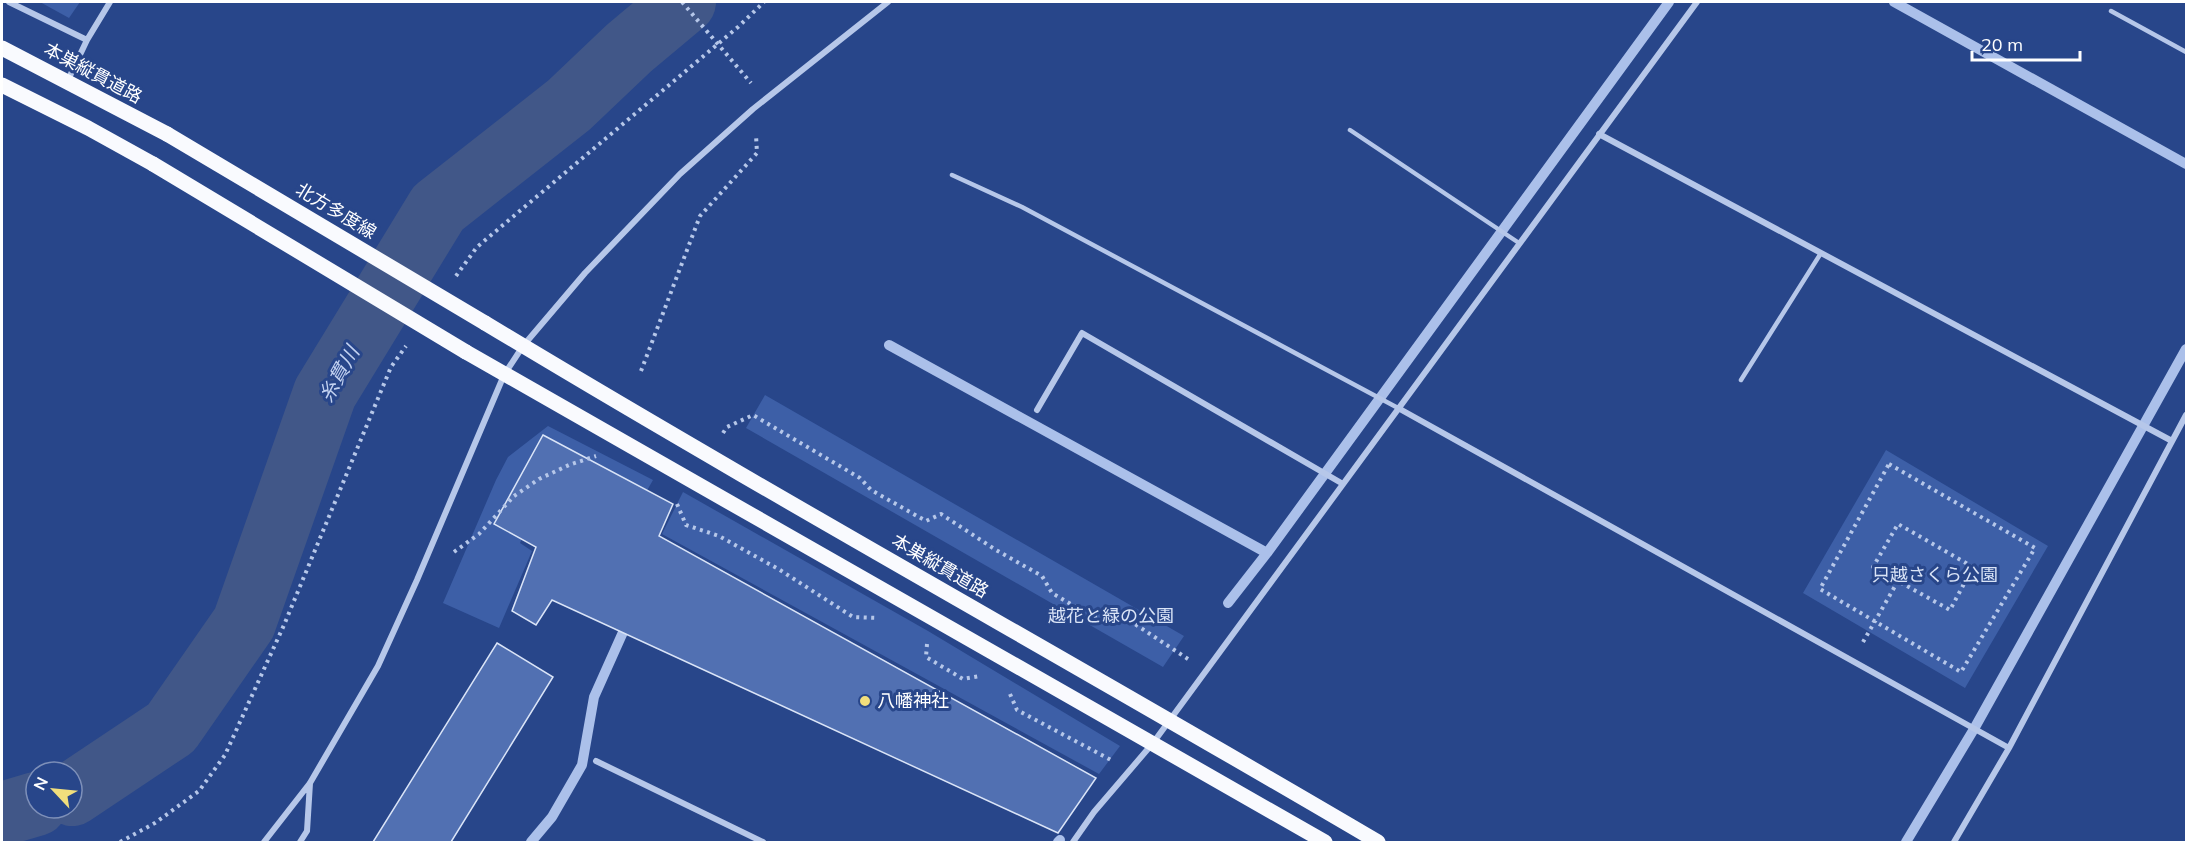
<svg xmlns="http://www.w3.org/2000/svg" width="2188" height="844" viewBox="0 0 2188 844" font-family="Mulish,'Noto Sans JP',sans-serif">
<rect width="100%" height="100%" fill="#28468a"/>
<path fill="#3d5fa7" d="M40,2H80L69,18Z
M765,395L1184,636L1163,667L746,428Z
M548,426L653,480L624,531L545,492L520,543L532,551L499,628L443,603L496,480L508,457Z
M1886,450L2048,546L1965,688L1803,593Z
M683,492L928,631L1120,746L1099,774L662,534Z"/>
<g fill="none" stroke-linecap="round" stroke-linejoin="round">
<path stroke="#abc0ea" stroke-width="10" d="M1894,2L2186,164
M889,345L1267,553
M1228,603L1267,553L1669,2
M531,842L552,817L582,765L594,697L628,621
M1058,842L1060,840
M1906,842L1974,729L2186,349"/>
<path stroke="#415788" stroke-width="64" d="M72,794L171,728L244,623L325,393L438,208L569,105L629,48L684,2
M2,814L36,804"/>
</g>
<path fill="#5170b2" stroke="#dae4f7" stroke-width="1.5" d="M543,435L673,504L659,536L1096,778L1058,833L552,600L536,625L512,611L536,547L494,524Z
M497,643L553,677L451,842H373Z"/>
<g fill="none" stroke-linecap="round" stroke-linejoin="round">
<path stroke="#b6c7e9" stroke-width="4" stroke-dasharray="3 4.5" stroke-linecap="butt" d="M456,276L477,247L738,27L764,2
M641,371L700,216L757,153L756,135
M723,433L727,427L753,415L860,478L871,490L926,521L941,514L996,550L1042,576L1052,593L1091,616L1118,613L1188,659
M1889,464L2035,548L1961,672L1820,589Z
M677,504L686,525L719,536L780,570L853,617L878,618
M454,552L479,534L514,496L539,479L569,465L596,456
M1863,642L1898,581L1873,567L1898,524L1973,567L1950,610L1898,581
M927,644L926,657L963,679L980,676
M1010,694L1017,710L1111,760
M120,842L155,823L199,791L225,755L284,625L391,367L406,346"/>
<path stroke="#b6c7e9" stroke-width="4.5" d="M2111,11L2186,52
M1350,130L1519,243
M952,175L1022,207L1398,408
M1741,380L1821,253"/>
<path stroke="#b6c7e9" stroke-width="6" d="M9,2L87,40
M68,80L87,40L110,2
M1599,134L2172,441
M1398,408L2009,748
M1037,410L1082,333L1343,484
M596,761L763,842
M264,842L310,783L378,666L417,580L504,375L523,346L585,273L680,174L753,109L888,2
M300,842L307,831L310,783
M1073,842L1094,812L1153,743L1697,2
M1954,842L2009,748L2186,415"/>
<path stroke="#f9fafe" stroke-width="15" d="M2,48L167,134
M2,85L88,128L153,164
M485,323C780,501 1081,667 1378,842
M466,352L1325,842"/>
<path stroke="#b6c7e9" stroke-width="4" stroke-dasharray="3 4.5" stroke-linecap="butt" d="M682,2L751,83"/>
<path stroke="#f9fafe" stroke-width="15" d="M167,134L485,323
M153,164L466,352"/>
</g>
<circle fill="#f1de7c" stroke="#28468a" stroke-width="2" cx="865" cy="701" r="6"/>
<g text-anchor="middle" stroke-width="6" stroke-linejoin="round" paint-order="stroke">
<g font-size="18" fill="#fff" stroke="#28468a">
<text transform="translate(93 73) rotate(28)" y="6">本巣縦貫道路</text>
<text transform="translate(336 211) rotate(31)" y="6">北方多度線</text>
<text transform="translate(940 566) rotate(30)" y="6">本巣縦貫道路</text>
</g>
<g font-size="18" fill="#dae4f7" stroke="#28468a">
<text x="1935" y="581">只越さくら公園</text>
<text x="1111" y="622">越花と緑の公園</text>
</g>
<g font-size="18" fill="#fff" stroke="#28468a" text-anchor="start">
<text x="877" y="707">八幡神社</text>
</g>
<g font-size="20" font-style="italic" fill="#c2d1f0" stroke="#28468a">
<text transform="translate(339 374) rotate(-61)" y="7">糸貫川</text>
</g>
</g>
<rect width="2188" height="844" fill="none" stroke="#ffffff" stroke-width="6"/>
<g transform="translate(54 790) rotate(296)"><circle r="28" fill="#28468a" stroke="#7e90b9" stroke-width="1.5"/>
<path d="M0-4.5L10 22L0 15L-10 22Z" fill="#f1de7c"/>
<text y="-9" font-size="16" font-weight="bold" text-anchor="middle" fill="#ffffff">N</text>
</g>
<path d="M1972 51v9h108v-9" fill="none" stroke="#ffffff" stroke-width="3"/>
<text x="1981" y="51" font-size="18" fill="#ffffff" stroke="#28468a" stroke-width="4.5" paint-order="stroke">20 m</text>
</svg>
